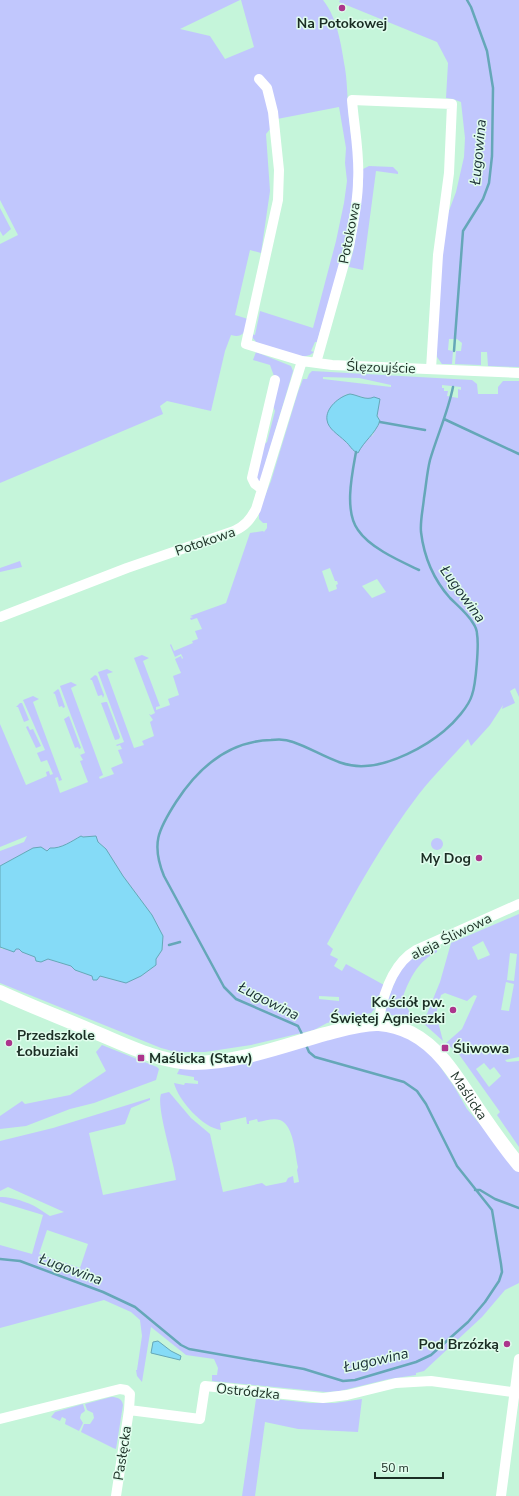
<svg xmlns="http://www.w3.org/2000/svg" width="519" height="1496" viewBox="0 0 519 1496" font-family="'Nunito Sans',sans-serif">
<rect width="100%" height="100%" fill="#c5f5da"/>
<path fill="#c1c7fd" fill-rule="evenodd" d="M0,0H240L180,29L210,36L225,59L254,47L241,0H323C338,19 341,45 345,68C348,87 347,107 350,126C351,138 355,152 355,165C353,227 334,283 317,342H315L311,351L314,352L310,355L302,357L257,343L252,337V334L255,335L260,311L313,328L336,241L344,203L347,181L345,163L346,148L339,107L272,120L271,128L266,134L270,191L261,253L250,250L235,315L248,319C245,330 245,339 231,335L225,351L211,411L167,401L160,406L163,414L0,483V244L18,235L0,200Z
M340,0H519V367L488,366L487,352H481V365L455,364L456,351H461L462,343L457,339H449L448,350L453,351L452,364H442L437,357L436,313L447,216L456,192L464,157L465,138L461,102L453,99L446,98L448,63L437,42L339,2Z
M369,166L393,167L398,172V174L376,171L363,270L349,267L354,248L363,181V169Z
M0,208L11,229L3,236L0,231Z
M256,352L291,366L293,371L260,482L256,480L263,445L267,442L275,411L273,406L279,378L274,376L270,365L253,360Z
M312,371L472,380L477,384L478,394H498V387L503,381H519V697L515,688L510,691L515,703L502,709L503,705L490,725L471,746L468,739C452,757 434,775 419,794C383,841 355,892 327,944L333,949L330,955L338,959L334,966L342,971L346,964L384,985L378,1005L371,1013L327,1023L314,1030L251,1045L205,1052H176L161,1048L0,983V947L2,949H19L22,952L35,957L36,961L41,962L48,959L71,966L75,970L92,976H100L118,981L141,976L156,965V959L162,950L163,936L152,915L123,876L106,849L98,842L96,836L83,837L81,836C73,840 62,849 52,848L47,851L33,848L0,866V851L24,842L27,836L0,847V724L26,785L47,776L46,772L49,771L50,775L53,774L47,760L41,762L37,753L45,750L23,700L33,696L39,699L33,702L62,780L59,781L58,777L55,778L60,793L88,782L80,761L83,760L79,753L80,755L85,753L60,686L71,682L77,685L71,688L103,775L99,777L100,779L114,774L111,768L123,763L118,750L122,749L120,745L117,746L116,745L124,742L98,672L107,669L113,672L107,674L134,748L144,745L142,741L154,736L150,722L153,720L149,714L151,715L155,713L134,658L142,655L149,658L143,661L160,706L156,707V710L170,705L168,699L179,695L173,676L181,673L175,659L181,656L182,659L183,658L181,654L175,657L170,645L171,644L174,651L193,643L192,641L198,639L195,631L202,629L197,618L191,620L190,618L193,617L190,616L226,603L250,533L263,531L264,532L267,528V523H263L259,519V511L271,481L298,392L303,379H307L309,374ZM323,377L359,378L391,385V387L323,379ZM442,385L461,387V390L458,389V398L447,396L448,391H444V388H442ZM350,394L370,399L380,421L372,436L344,395ZM330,568L335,581H337L338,584L336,585L337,589L329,592L322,571ZM377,579L386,592L372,598L362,586ZM319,996L339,997V1001L319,999Z
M20,561L22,567L0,572V568Z
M95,675L97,676L104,695L103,698L102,695L98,696L92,680H91L90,679Z
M58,689L59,690L65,707L63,708L62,706L59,707L55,694L53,693Z
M105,702H107L120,737L119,739L115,740L101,703Z
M20,703H22L29,720L24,722L18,707H16Z
M69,716L81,748L79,749L78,747L75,748L64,719Z
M28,726L30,730L33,729L41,746L36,748L26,727Z
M431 844a6 6 0 1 1 12 0a6 6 0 1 1-12 0Z
M519,914V1057L505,1060L507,1062L519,1061V1147L497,1115L500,1112L458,1053L446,1043L462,1029L477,996L474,995L467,1001L445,993L441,995L436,1014L443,1041L423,1023L416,1020L391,1015L387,1014L385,1010C392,988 399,962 422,952C427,950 431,947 437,948V952C419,960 409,979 403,997L411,1016L424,1021L440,982L451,943ZM483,941L490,955L478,960L472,947ZM510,953L517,954L514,981L507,980ZM506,982L514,984L509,1011L501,1010ZM484,1063L490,1070L494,1067L501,1076L489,1087L476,1069Z
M387,1030L408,1038L432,1055L455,1088L467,1109L519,1170V1283L505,1290L482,1317L424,1371L416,1373V1375L389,1379L340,1391L326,1392L212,1381V1375H217L218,1368L214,1359L186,1355L151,1327L142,1382L137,1376L136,1370H137L142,1336L140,1320L131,1312L104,1300L0,1328V1245L32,1254L43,1215L0,1202V1197C9,1196 28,1202 36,1207C41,1210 45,1213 50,1216L64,1212L8,1187L0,1191V1141L53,1128L150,1098V1100L131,1108L125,1124L89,1133L103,1195L176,1180C174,1161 156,1108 161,1094L169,1092L191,1118L210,1134L223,1192L262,1183L266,1186L286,1182L288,1178L293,1176L294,1183L299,1182L297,1170L298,1167C295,1155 294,1125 280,1120C273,1118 265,1121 258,1122L257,1119L249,1121V1124H247L246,1117L220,1123L221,1130C203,1128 178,1100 174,1083L184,1085L185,1083L198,1084V1081L194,1080V1077L177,1074L181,1066L346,1032ZM47,1230L88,1244L80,1268L39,1254Z
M102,1045L157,1067L159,1069L156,1080L94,1103L70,1109L26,1126L0,1129V1116L22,1101L25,1104L70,1095L106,1071L96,1052Z
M111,1397C118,1397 122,1399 123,1405L116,1449L113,1448L81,1432L84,1424H90L94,1418L93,1413L87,1410L85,1404Z
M264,1398L310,1403H335L362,1399L358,1432L298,1429L265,1422L255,1496H242L256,1399Z
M83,1404L85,1411L81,1414L80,1418L83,1423L79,1431L65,1424L66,1419L62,1417L60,1421L51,1417L55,1412Z"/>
<path fill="#85dbf7" stroke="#65a7b8" d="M350,394C358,395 366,401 374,397L380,399L377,416L380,421C375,434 364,441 358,453C352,451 350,445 345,441C339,435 328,429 327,420C325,408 340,396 350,394Z
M81,836L83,837L96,836L98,842L106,849L123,876L152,915L163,936L162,950L156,959V965L141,976L126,983L100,976L97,980H93L92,976L75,970L71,966L48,959L41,962L36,961L35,957L22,952L19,949H16L14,952L0,947V866L33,848L41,847L47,851L50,848C61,849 72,841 81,836Z
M158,1341L171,1351L181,1356L180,1360L151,1353L153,1342Z"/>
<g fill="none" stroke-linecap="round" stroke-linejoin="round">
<path stroke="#65a7b8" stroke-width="2.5" d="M454,351L463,231L483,199L489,183L492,156L493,88L487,51L471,7L467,0
M444,419L519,454
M380,422L425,430
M356,452C352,474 344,511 358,530C370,548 400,561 419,570
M169,945L180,942
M303,1036L298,1026L236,999L224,987L164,876C151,844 158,830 176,802C198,768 229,741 271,740C278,739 286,739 293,742C317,750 339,768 365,766C391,765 425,747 444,731C454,723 469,706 472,695C476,684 479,644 477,634C477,630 475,626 473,623C467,613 458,606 450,598C434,580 424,557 421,532C420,521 423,509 424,498C426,486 427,472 430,460C437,436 448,412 453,387
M475,1190H480L495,1199L519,1208
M0,1259L20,1261L103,1292L135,1307L181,1345L189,1349L304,1369L343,1381L355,1380L416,1362L431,1355L468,1322L485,1302L499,1281L502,1272L501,1264L492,1210L457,1166L426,1104L417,1091L404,1082L315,1057L309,1052L306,1045"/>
<path stroke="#fff" stroke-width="10" d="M259,79L267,88L273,112L279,170L278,200L246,344L302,361L332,365L519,373
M316,363L349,246C353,225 358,202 358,181C360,154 354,127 352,100L452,104L449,173L438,255L431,369
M262,489L255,484L252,478L275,380
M0,617L127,568L234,531C245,526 250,520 256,509L302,361
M378,1024C382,998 392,964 416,950L519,904
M0,1419L120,1389L126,1390L130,1394L129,1410L200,1419L205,1386L323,1398L347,1395L396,1383L431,1381L519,1393
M116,1496L129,1410
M501,1496L519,1359"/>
<path stroke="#fff" stroke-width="14" id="s1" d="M0,992C30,1006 62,1018 92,1031C124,1044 158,1062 193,1063C238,1063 283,1046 325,1034C342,1030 361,1023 379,1024C390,1025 401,1028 411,1033C442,1049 459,1081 478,1109C491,1128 504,1147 519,1165"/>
</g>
<g fill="#ac358c" stroke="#e0fded" stroke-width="1.5">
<circle cx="342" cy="8" r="4"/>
<circle cx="479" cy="858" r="4"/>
<circle cx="453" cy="1010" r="4"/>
<circle cx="9" cy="1043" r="4"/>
<rect x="441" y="1044" width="8" height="8" rx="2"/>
<rect x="137" y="1054" width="8" height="8" rx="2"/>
<circle cx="507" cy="1344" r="4"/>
</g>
<g text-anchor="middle" stroke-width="3" stroke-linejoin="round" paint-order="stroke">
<g font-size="14" font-weight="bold" fill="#1b2e24" stroke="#e0fded" text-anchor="end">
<text x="342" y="28" text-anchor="middle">Na Potokowej</text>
<text x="471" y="863">My Dog</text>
<text x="445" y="1007">Kościół pw.<tspan x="445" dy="16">Świętej Agnieszki</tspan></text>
<text x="17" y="1040" text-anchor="start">Przedszkole<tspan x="17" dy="16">Łobuziaki</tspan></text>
<text x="453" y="1053" text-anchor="start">Śliwowa</text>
<text x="149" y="1063" text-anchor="start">Maślicka (Staw)</text>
<text x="499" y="1349">Pod Brzózką</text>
</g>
<g font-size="14" fill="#1b2e24" stroke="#e0fded">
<text transform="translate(349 233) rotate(-79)" y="5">Potokowa</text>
<text transform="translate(381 367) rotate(2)" y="5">Ślęzoujście</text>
<text transform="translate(205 541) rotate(-19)" y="5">Potokowa</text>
<text transform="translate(451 936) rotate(-26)" y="5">aleja Śliwowa</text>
<text dy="5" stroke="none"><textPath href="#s1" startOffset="517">Maślicka</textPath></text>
<text transform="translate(248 1391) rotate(6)" y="5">Ostródzka</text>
<text transform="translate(122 1453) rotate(-81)" y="5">Pasłęcka</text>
</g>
<g font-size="15" font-style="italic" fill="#1a2f35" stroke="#e0fded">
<text transform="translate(478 152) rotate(-85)" y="5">Ługowina</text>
<text transform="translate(463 594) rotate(54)" y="5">Ługowina</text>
<text transform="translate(269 1001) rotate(27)" y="5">Ługowina</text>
<text transform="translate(71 1269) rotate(20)" y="5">Ługowina</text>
<text transform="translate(376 1360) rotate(-13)" y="5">Ługowina</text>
</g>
</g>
<path d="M375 1472v6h68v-6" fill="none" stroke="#1b2e24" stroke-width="2"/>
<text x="381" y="1472" font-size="12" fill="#1b2e24" stroke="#e0fded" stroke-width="3" paint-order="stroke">50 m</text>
</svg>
